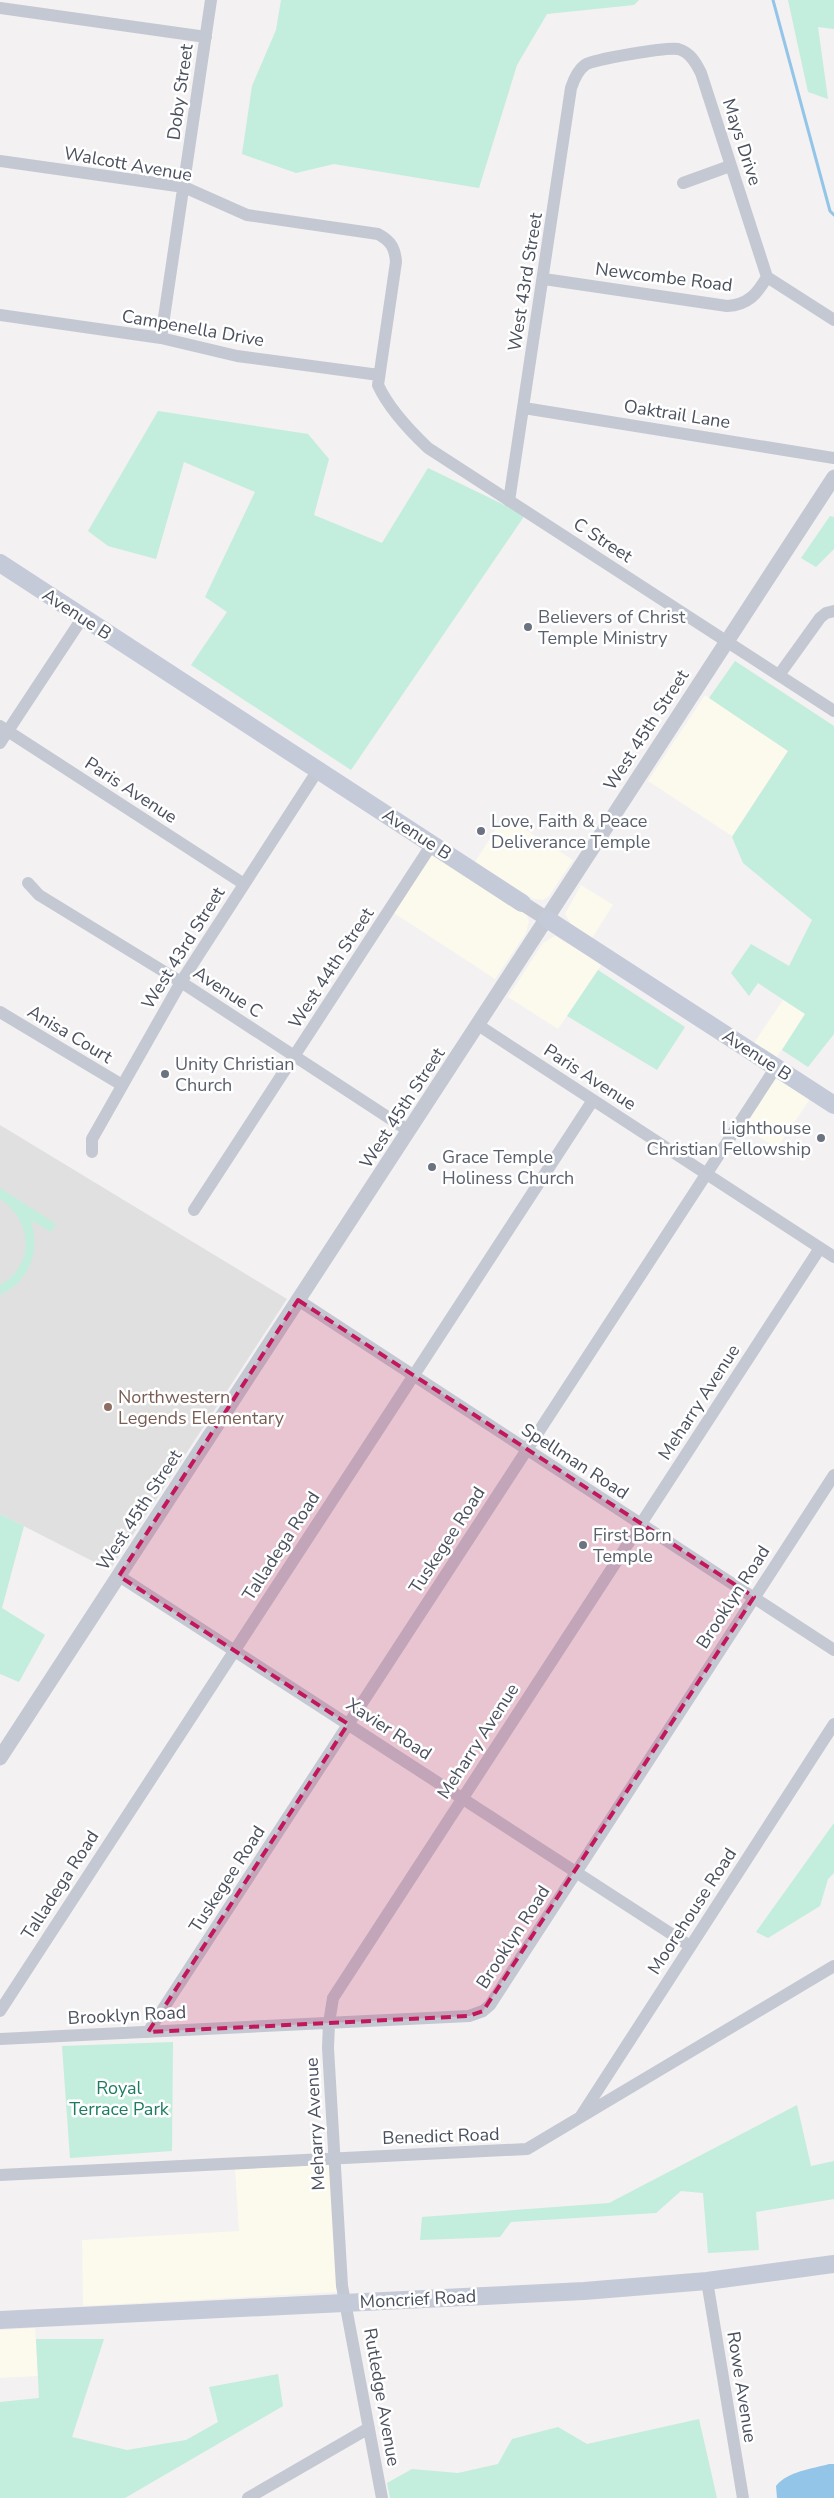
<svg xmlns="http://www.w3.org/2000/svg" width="834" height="2498" viewBox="0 0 834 2498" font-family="'Nunito Sans',sans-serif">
<rect width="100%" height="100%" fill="#f3f1f1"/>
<path fill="#fcfaed" d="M705,695L788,751L732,836L648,781Z
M504,816L573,860L549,896L543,900L533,899L475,862Z
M433,853L527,915L529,921L526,933L495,979L394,913Z
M581,885L613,905L592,938L571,924L565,914Z
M555,936L602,964L558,1029L508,997L543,943Z
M783,1000L805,1014L777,1057L754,1043Z
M775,1077L810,1099L777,1148L743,1127Z
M330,2165L338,2292L83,2306L82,2240L239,2231L235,2169Z
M35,2328L38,2376L0,2378V2330Z"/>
<path fill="#e1e0e0" d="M0,1125L287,1299L110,1570L0,1514Z"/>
<path fill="#c3eddc" d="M281,0H639L634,5L547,14L517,65L479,188L334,164L296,173L242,154L252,86L276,30Z
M788,0H834V29L818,27L828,99L808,92Z
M158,411L308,434L329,459L314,515L382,543L428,468L525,515L351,770L191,665L227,612L205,597L255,492L184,462L156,559L108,546L88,531Z
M830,516L834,517V549L816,567L801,558Z
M735,661L834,726V1034L808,1067L782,1050L805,1014L758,983L749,996L731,973L751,944L789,966L812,920L743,863L732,837L788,751L709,698Z
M598,970L685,1027L657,1070L567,1016Z
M0,1188L56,1224L51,1232L31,1220C40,1251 31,1280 0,1295V1285C36,1265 32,1220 0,1199Z
M0,1514L24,1526L2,1608L45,1635L19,1682L0,1674Z
M834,1823V1873L828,1879L820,1906L768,1938L756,1932Z
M173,2042L172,2151L70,2158L62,2046Z
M797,2105L811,2166L834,2161V2199L756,2212L759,2250L708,2253L703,2193L681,2191L656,2213L511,2222L500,2237L420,2240L422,2217L609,2203Z
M36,2339H104L72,2437L127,2450L186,2440L218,2422L209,2387L278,2374L283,2406L125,2498H0V2402L39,2398Z
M699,2419L717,2498H390L387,2483L412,2469L458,2473L498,2464L512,2439L558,2427L587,2444Z"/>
<path fill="#92c5e8" d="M829,2464H834V2498H777L776,2486C788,2471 812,2469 829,2464Z"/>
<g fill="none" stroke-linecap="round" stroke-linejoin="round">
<path stroke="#92c5e8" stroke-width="3" d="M773,0L830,211L834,215"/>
<path stroke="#c3c8d2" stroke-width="12" d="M0,8L206,37
M0,161L184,187L247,215L378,234C391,241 395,248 396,262L378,385C389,409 409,430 428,448L834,711
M683,183L730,166
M544,279L727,306C748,305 757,294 767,277
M0,315L161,338L237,356L379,375
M161,338L211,0
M524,408L834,458
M509,501L571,88C574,79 578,70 585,65C594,59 667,47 678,49C690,52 696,63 701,73L767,277L834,320
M779,675L820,618L826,613L834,611
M0,726L244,884
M0,743L83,617
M28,883L39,895L181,982L409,1131
M0,1012L122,1085
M478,1025L834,1257
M92,1152V1139L181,982L318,770
M194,1210L432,844
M298,1300L834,1650
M119,1576L690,1946
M0,2011L593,1100
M148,2032L776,1067
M0,2039L469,2016L483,2011L490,2005L834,1475
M581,2116L834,1724
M0,2175L527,2149L834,1966
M707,2281L743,2498
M248,2498L369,2428
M382,2498L342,2286L328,2048L329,2023L333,1998L820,1248"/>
<path stroke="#c3c8d2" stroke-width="15" d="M522,903L547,919
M0,1758L834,477"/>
<path stroke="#c5cad8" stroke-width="18" d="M0,563L522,903
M547,919L834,1105
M0,2320L584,2291L707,2281L834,2264"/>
</g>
<path fill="#c2185b" fill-opacity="0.2" stroke="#c2185b" stroke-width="4" stroke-dasharray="10 6" stroke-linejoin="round" d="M298,1300L754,1597L483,2011L469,2016L148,2032L348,1724L119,1576Z"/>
<g fill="#6b7280" stroke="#fff" stroke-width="2">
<circle cx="528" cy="627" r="5"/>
<circle cx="481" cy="831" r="5"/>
<circle cx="165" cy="1074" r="5"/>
<circle cx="821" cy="1138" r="5"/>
<circle cx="432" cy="1167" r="5"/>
<circle cx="583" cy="1545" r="5"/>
</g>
<circle fill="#8d6e63" stroke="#fff" stroke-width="2" cx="108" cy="1407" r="5"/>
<g text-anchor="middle" stroke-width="5" stroke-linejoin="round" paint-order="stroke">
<g font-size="18" fill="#4a505e" stroke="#fff">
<text transform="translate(180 92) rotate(-82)" y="6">Doby Street</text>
<text transform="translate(742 142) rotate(72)" y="6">Mays Drive</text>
<text transform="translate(128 164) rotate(10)" y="6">Walcott Avenue</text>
<text transform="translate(664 277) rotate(7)" y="6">Newcombe Road</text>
<text transform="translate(525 282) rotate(-81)" y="6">West 43rd Street</text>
<text transform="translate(193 328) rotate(10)" y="6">Campenella Drive</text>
<text transform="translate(677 414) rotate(9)" y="6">Oaktrail Lane</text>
<text transform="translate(603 540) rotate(33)" y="6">C Street</text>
<text transform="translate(77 614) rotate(33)" y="6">Avenue B</text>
<text transform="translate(646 730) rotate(-57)" y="6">West 45th Street</text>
<text transform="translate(131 790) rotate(33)" y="6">Paris Avenue</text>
<text transform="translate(417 834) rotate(33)" y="6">Avenue B</text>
<text transform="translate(183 948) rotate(-58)" y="6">West 43rd Street</text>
<text transform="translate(331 968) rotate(-57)" y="6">West 44th Street</text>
<text transform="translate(228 992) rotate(33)" y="6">Avenue C</text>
<text transform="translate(70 1034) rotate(31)" y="6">Anisa Court</text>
<text transform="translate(757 1055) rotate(33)" y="6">Avenue B</text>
<text transform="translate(590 1077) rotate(33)" y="6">Paris Avenue</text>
<text transform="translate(402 1108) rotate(-57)" y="6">West 45th Street</text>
<text transform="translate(699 1402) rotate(-57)" y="6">Meharry Avenue</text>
<text transform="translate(575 1461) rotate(33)" y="6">Spellman Road</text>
<text transform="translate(139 1510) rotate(-57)" y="6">West 45th Street</text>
<text transform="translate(447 1540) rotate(-57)" y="6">Tuskegee Road</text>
<text transform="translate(281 1546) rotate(-57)" y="6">Talladega Road</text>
<text transform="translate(733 1597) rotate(-57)" y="6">Brooklyn Road</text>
<text transform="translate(389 1729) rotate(33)" y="6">Xavier Road</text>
<text transform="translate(478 1741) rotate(-57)" y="6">Meharry Avenue</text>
<text transform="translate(227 1879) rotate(-57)" y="6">Tuskegee Road</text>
<text transform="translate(60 1885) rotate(-57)" y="6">Talladega Road</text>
<text transform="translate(692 1911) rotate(-57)" y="6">Moorehouse Road</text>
<text transform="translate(513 1937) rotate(-57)" y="6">Brooklyn Road</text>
<text transform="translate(127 2015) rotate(-3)" y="6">Brooklyn Road</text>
<text transform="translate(315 2124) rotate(-93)" y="6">Meharry Avenue</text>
<text transform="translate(441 2136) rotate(-2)" y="6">Benedict Road</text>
<text transform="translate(418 2299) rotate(-3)" y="6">Moncrief Road</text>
<text transform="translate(742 2387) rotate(81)" y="6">Rowe Avenue</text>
<text transform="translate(382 2397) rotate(80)" y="6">Rutledge Avenue</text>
</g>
<g font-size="18" fill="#5b616d" stroke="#fff" text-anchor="start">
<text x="538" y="623">Believers of Christ<tspan x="538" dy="21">Temple Ministry</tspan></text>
<text x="491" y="827">Love, Faith &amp; Peace<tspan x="491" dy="21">Deliverance Temple</tspan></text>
<text x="175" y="1070">Unity Christian<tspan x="175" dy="21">Church</tspan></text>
<text x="811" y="1134" text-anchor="end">Lighthouse<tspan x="811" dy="21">Christian Fellowship</tspan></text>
<text x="442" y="1163">Grace Temple<tspan x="442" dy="21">Holiness Church</tspan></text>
<text x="593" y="1541">First Born<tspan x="593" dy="21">Temple</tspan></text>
</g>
<g font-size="18" fill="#785e54" stroke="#fff" text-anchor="start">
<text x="118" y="1403">Northwestern<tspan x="118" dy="21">Legends Elementary</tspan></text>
</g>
<g font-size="18" fill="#1d7c60" stroke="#fff">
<text x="119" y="2094">Royal<tspan x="119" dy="21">Terrace Park</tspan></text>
</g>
</g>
</svg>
